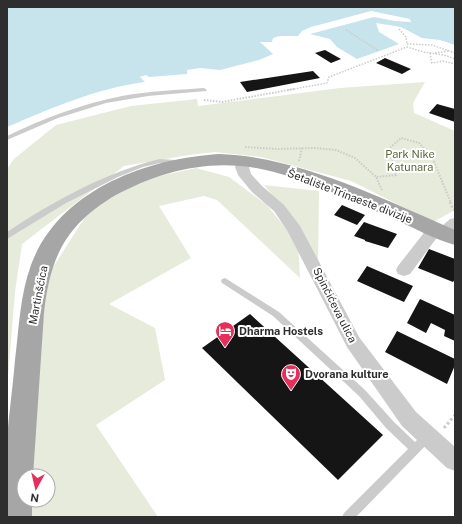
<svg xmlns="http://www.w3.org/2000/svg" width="462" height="524" viewBox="0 0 462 524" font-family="'Public Sans',sans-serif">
<rect width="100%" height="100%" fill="#fff"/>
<path fill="#e6ebdb" d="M425,82L413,103L414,113L455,131V210L433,222L351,181L261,157L215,152L189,155L124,166L22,244L15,292L7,388V169L14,159L56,125L131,106L197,99L198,106L340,88Z
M196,168L229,177L267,205L298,244L300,278L217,200L204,196L159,206L191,258L109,304L155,328L165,380L96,425L158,517H29L30,500H48V476H31L35,395L48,275L89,211L142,180Z
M264,185L319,191L318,262L293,221Z"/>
<path fill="#c7e3eb" d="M7,7H455V45L440,40L422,38L401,27L376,23L379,32L399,44L357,59L337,47L330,39L310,34L374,17L395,21L411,22L410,19L371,11L311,27L302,31L298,36H280L273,38L272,42H260L273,54L259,60L220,70L200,68L187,70V74L149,77L146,75L140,77L145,82C97,88 52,108 7,127Z"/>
<path fill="#151515" d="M325,50L341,59L331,63L315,53Z
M385,58L411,69L402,74L376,63Z
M313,71L320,78L247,92L240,82Z
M437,104L455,109V122L429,113Z
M342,205L365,215L357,225L334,215Z
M364,222L397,234L388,248L365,241V240L354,236Z
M429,249L455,259V279L453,282L418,268Z
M367,266L413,286L404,302L357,281Z
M420,299L455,315V341L444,336L445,330L431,323L426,333L407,323Z
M250,314L383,435L338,480L202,348Z
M397,331L455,359V365L447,384L385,352Z"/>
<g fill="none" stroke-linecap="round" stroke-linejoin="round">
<path stroke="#cbcbcb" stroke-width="1.5" stroke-dasharray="1.5 1.5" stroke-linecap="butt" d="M399,29L406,37L407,44
M346,30L379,51
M407,44L432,45L455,53
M430,53L432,63L443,61L455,64
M435,53L449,51
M288,90L327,83L329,77L407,47L424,52L444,55L455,59"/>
<path stroke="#cbcbcb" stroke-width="2" stroke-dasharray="1.5 1.5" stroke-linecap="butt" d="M204,100L222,102L294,89
M245,147L277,149L315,148L336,150L355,158L376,177
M299,161L302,148
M382,190L376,177L396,175L389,149L401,138L419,143L432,157L451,203"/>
<path stroke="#cbcbcb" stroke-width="2.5" stroke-dasharray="2 2" stroke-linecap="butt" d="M450,202L453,209L455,210"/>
<path stroke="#cbcbcb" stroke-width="3" stroke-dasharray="2.5 2.5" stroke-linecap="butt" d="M444,428L455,415"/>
<path fill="#cbcbcb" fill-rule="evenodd" d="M204,88L207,90L206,91L148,96L106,103L58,118L7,140V136C44,118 82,104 122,96C149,91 177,90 204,88Z
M160,159L176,160L180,165L177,167L175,166L172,163H160L143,167L118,177L66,203L7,239V232C54,201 106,172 160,159Z
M225,278L279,312L365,390L394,422L415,442L423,434L427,432L431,434L432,437L431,440L356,517H342L344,513L408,449L386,428L359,396L273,316L222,283L221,281L222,279Z"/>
<path fill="#cbcbcb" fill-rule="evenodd" d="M243,157L248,158L250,161L249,167L251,174L262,186L284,205L300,226L359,337L416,412L455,447V471L447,468L402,426L347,347L288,232L274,211L252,192L238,175L235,167L238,158Z
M455,218V232C450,237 445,240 438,236L410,274L404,276L398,274L396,270L398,266L430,225L435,224L441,227L450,219Z"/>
<path fill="#a6a6a6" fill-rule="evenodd" d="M219,154C297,156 384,199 455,230V245C434,239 414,228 394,219C352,201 301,176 256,168C207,159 158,172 116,195C66,224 50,257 44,313L33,476H24V500H32V517H7C7,491 5,464 7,438C9,412 13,386 15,360C19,328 20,295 31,265C59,190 145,159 219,154Z"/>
</g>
<defs>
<symbol id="hotel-pin" viewBox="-11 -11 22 30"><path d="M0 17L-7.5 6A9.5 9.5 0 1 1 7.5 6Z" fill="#e4305b" stroke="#fff"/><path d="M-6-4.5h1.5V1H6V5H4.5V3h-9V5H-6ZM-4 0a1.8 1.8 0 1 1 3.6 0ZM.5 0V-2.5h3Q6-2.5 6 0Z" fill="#fff"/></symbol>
<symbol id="theatre-pin" viewBox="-11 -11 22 30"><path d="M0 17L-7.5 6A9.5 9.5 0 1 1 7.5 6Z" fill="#e4305b" stroke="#fff"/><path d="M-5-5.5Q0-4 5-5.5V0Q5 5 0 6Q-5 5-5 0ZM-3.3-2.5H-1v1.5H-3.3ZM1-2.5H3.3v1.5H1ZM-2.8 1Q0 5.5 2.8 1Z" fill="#fff"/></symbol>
</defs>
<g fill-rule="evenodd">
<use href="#hotel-pin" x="214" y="320" width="22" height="30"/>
<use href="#theatre-pin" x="280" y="363" width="22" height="30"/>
</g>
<g text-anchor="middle" stroke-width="4" stroke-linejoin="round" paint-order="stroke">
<g font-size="11" fill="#58693b" stroke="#fff">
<text x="410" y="158">Park Nike<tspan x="410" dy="13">Katunara</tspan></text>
</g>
<g font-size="11" fill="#2e2e2e" stroke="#fff">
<text transform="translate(350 196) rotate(21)" y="4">Šetalište Trinaeste divizije</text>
<text transform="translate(38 295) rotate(-79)" y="4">Martinšćica</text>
<text transform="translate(335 305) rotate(63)" y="4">Spinčićeva ulica</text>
</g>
<g font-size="11" font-weight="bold" fill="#2e2e2e" stroke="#fff" text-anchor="start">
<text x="239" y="335">Dharma Hostels</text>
<text x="305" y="378">Dvorana kulture</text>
</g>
</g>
<rect width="462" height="524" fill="none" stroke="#2e2e2e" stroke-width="16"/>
<g transform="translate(36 488) rotate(188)"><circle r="19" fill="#ffffff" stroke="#ababab"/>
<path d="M0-3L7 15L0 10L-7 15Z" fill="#e4305b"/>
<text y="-6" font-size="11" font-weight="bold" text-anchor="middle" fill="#2e2e2e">N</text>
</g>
</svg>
